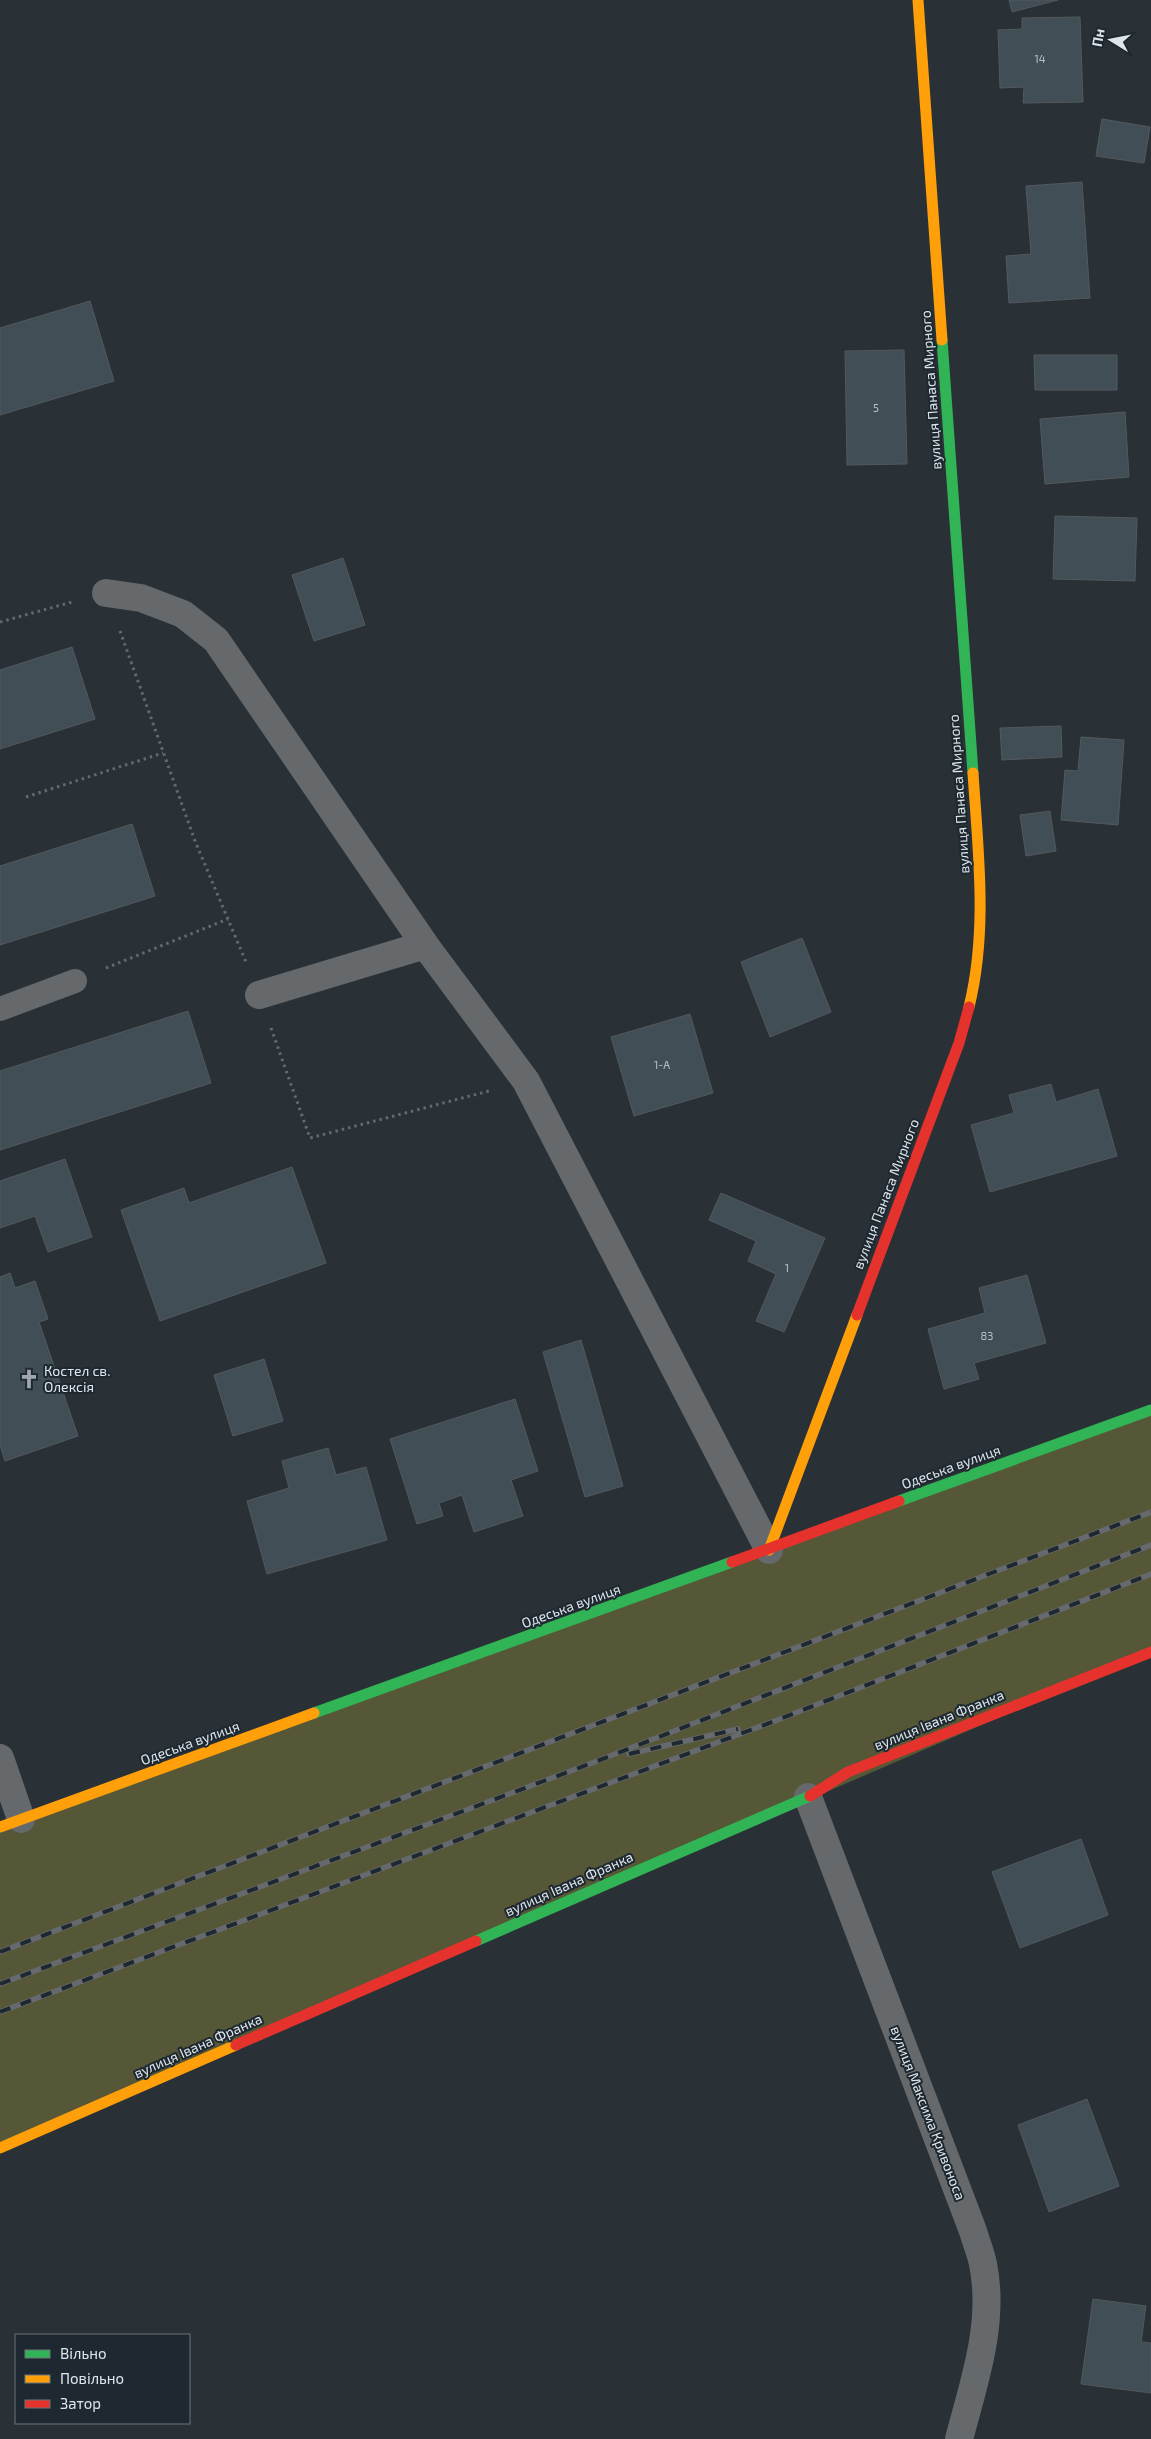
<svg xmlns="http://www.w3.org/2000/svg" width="1151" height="2439" viewBox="0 0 1151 2439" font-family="'Exo 2',sans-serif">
<rect width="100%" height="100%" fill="#2a3136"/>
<path fill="#555737" d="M1151,1410V1652L0,2148V1827Z"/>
<path fill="#424e55" stroke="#53595d" d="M1009,0H1058L1012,12Z
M1080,17L1083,102L1023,103L1024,87L1000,88L998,30L1022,29V18Z
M1102,119L1150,127L1144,163L1096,156Z
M1082,182L1090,298L1009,303L1006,256L1031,254L1026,186Z
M90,301L114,381L0,415V328Z
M904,350L907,464L847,465L845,351Z
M1034,355H1117V390H1035Z
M1125,412L1129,477L1045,484L1040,419Z
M1055,516L1137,518L1135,581L1053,579Z
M343,558L365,625L314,641L292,575Z
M72,647L95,719L0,749V670Z
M1061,726L1062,757L1002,760L1000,728Z
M1081,737L1124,740L1118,825L1061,820L1065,770L1078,771Z
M1050,811L1056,851L1026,856L1020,815Z
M132,824L155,896L0,945V866Z
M802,938L831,1012L770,1037L741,962Z
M188,1011L211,1083L0,1150V1071Z
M690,1014L713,1093L634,1116L611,1037Z
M1051,1084L1056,1102L1098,1089L1117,1156L990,1192L971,1125L1014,1113L1009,1095Z
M65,1159L92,1237L48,1252L35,1216L0,1228V1181Z
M292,1167L326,1263L160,1321L121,1210L184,1188L189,1203Z
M721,1193L825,1238L784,1332L756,1321L776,1274L748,1261L756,1241L709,1220Z
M10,1273L15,1288L35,1281L48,1319L39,1322L78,1436L5,1461L0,1445V1277Z
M1027,1275L1046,1343L974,1363L979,1379L944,1389L928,1329L985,1313L979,1288Z
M581,1340L623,1486L585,1497L543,1352Z
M264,1359L283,1421L233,1436L214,1375Z
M515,1399L538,1471L511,1480L523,1516L474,1532L462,1495L439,1503L443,1516L417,1524L390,1439Z
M328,1448L336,1475L366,1467L387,1540L267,1574L247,1501L289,1488L282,1461Z
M1081,1839L1108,1915L1020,1948L992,1872Z
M1087,2099L1119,2186L1049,2212L1018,2125Z
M1093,2299L1146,2306L1141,2342L1151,2343V2393L1081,2384Z"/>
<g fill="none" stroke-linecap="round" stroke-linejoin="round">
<path stroke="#66696c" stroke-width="3" stroke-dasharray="2.5 4" stroke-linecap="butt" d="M0,622L72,602
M120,631L195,841L246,962
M26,797L163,753
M106,968L228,919
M271,1028L310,1138L489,1091"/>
<path stroke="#66696c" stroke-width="24" d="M0,1009L75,981"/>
<path stroke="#66696c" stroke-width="28" d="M106,593L141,598L183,614L216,640L425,945L526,1081L769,1550
M259,995L425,945
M0,1758L21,1819
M808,1797L973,2231C976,2242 981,2253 983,2264C995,2323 974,2382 959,2439"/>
<path stroke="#30b455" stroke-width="11" d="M942,340L973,773
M899,1501L1151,1410
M314,1713L732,1562
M476,1941L810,1796"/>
<path stroke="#ff9f0a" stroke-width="11" d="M918,0L942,340
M969,1007C988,930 978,851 973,773
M769,1550L857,1315
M0,1827L314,1713
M0,2148L236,2045"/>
<path stroke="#e5322d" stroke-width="11" d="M857,1315L959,1043L969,1007
M732,1562L899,1501
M810,1796L848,1772L1151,1652
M236,2045L476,1941"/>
<defs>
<path id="rail" d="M629,1754L738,1729
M0,1952L1151,1512
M0,1984L592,1763L1151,1545
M0,2012L780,1719L1151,1574"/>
</defs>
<use href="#rail" stroke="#66696d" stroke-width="5.5"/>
<use href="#rail" stroke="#1d2830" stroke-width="4" stroke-dasharray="11" stroke-linecap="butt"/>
</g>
<defs>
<symbol id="church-bare" viewBox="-9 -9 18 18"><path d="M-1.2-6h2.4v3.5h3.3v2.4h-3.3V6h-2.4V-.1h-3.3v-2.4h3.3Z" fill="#a0a7ac" stroke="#1d2830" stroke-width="2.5" paint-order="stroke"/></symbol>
</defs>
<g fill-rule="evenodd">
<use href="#church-bare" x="15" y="1365" width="28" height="28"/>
</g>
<g text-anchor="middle" stroke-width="4" stroke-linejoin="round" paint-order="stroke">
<g font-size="11" fill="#b8c0c6">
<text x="1040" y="63">14</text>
<text x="876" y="412">5</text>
<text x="662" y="1069">1-А</text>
<text x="787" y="1272">1</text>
<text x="987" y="1340">83</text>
</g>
<g font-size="14" fill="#dfe6eb" stroke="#1d2830">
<text transform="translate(931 390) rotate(-94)" y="5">вулиця Панаса Мирного</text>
<text transform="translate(959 794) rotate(-94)" y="5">вулиця Панаса Мирного</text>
<text transform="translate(886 1194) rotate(-69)" y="5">вулиця Панаса Мирного</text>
<text transform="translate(951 1467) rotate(-20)" y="5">Одеська вулиця</text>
<text transform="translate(571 1606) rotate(-20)" y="5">Одеська вулиця</text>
<text transform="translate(939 1720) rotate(-22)" y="5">вулиця Івана Франка</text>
<text transform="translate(190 1743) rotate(-20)" y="5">Одеська вулиця</text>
<text transform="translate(569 1884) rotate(-24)" y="5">вулиця Івана Франка</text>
<text transform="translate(198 2046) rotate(-24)" y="5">вулиця Івана Франка</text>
<text transform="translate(928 2113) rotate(69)" y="5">вулиця Максима Кривоноса</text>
</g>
<g font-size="14" fill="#dfe6eb" stroke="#1d2830" text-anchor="start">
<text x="44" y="1376">Костел св.<tspan x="44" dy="16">Олексія</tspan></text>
</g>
</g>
<rect x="15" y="2334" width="175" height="90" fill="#1d2830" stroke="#6b747b"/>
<rect x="25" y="2350" width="25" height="8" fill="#30b455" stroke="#6b747b"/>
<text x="60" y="2359" font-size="15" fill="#dfe6eb">Вільно</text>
<rect x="25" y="2375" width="25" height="8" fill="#ff9f0a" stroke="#6b747b"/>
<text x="60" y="2384" font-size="15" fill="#dfe6eb">Повільно</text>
<rect x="25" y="2400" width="25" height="8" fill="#e5322d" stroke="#6b747b"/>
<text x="60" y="2409" font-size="15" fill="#dfe6eb">Затор</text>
<g transform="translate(1111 40) rotate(280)" stroke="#1d2830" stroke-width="4" paint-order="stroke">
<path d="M0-4L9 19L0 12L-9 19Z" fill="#dfe6eb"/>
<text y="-8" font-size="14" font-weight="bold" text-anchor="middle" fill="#dfe6eb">Пн</text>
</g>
</svg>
